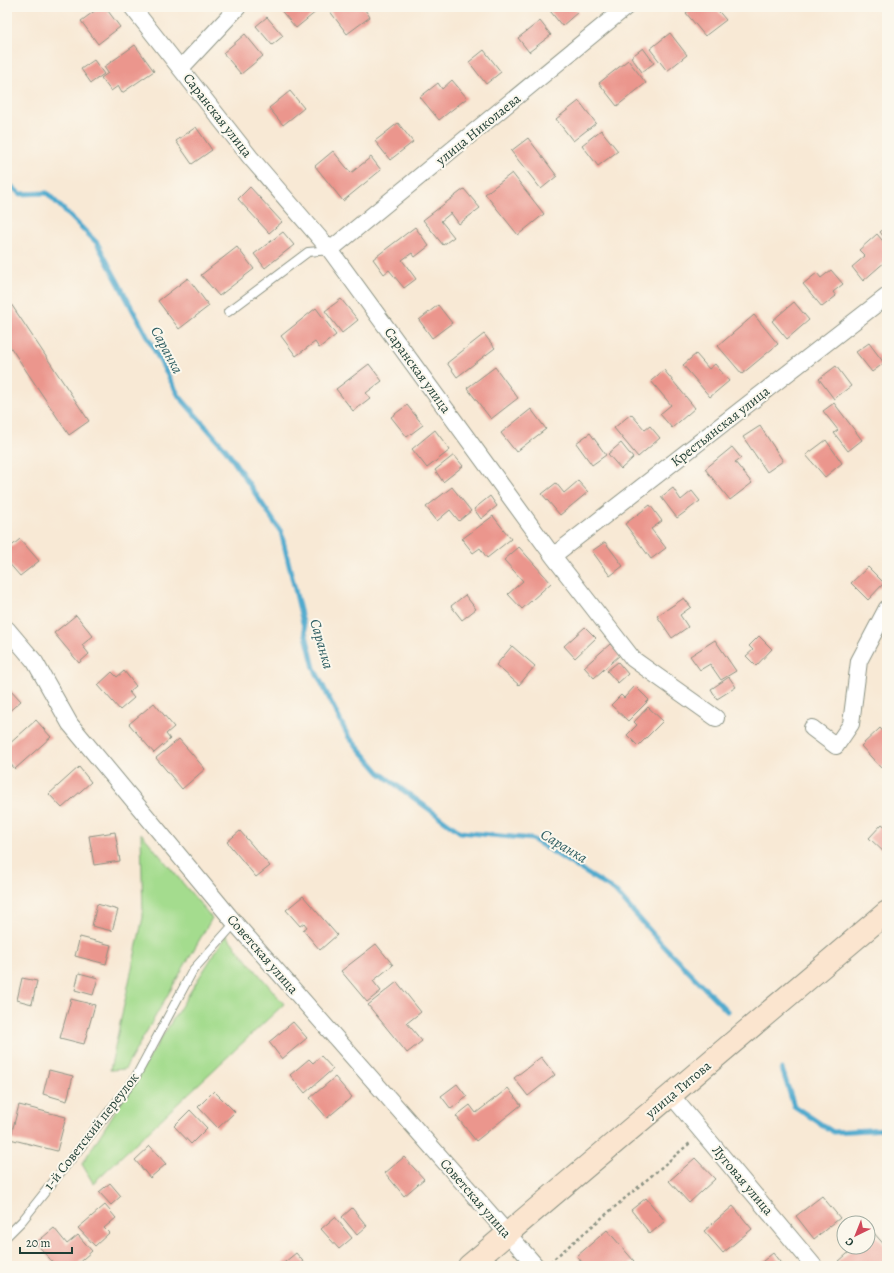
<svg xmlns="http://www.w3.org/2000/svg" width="894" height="1273" viewBox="0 0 894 1273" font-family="Alegreya,serif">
<rect width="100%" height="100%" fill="#fbf7ec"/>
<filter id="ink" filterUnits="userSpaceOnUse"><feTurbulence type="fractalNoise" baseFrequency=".025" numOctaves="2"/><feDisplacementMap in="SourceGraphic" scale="8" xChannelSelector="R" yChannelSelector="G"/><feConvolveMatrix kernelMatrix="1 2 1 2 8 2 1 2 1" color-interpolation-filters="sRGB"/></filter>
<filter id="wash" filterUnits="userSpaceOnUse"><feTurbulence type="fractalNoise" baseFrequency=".012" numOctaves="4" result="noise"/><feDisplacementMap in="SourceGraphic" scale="16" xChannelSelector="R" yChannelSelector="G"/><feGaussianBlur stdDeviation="0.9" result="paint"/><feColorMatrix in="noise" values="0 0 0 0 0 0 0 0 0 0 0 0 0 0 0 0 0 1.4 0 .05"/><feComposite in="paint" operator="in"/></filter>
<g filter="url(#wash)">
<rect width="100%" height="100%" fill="#f8e9d5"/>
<path fill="#a4dc8e" stroke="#628c61" d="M141,833L212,918L125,1069L110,1070L143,917Z
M226,935L284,1004L93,1183L82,1164Z"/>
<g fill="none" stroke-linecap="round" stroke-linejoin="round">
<path stroke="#51aace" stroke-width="5" d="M7,182L20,194L47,193L97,243L179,396L227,451L281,532L314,668L348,736L380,773L460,832L532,839L615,891L659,941L727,1011
M782,1069L794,1106L833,1132L887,1129"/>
</g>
<g id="blocks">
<path fill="#eb968d" d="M100,7H105L120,27L98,44L81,21Z
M278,7H322L296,28Z
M334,7H363L370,17L347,34L329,10Z
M547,7H574L578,12L562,26Z
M693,7H715L726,20L705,36L686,13Z
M267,17L283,36L272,45L256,26Z
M540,21L551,35L529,52L518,38Z
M670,33L687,55L667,71L650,49Z
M245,34L263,56L241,74L223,53Z
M135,45L154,71L122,93L118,86L111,91L101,78L108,73L104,67Z
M643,48L654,63L642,72L631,57Z
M484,50L501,72L486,84L469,62Z
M94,60L104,74L91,83L81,69Z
M628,60L646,83L617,106L599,83Z
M452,80L467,98L439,120L420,97L438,83L442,89Z
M290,91L304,108L283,125L269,108Z
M579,101L596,123L573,141L556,119Z
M398,123L413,142L390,160L375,141Z
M196,127L212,150L192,164L176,141Z
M601,130L618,151L598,166L582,145Z
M528,138L557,176L541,189L511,151Z
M333,151L351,173L371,157L381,170L343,201L315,166Z
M512,173L544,214L518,235L485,194Z
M250,187L282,222L269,233L238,199Z
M464,189L480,208L459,224L451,213L441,221L454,237L443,245L423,220Z
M887,226V241L880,232Z
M415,227L429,246L415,257L412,253L402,260L416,279L404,288L389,270L384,274L373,259Z
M283,232L294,245L265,268L254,254Z
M877,234L887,246V260L863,281L852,267L865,256L859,250Z
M237,247L254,269L219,296L201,275Z
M831,270L843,284L833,292L836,296L822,307L803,284L817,273L821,278Z
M188,278L209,306L179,329L158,301Z
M7,298L89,421L69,435L7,342Z
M341,299L358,320L342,333L325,311Z
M794,302L809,320L787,339L772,321Z
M438,305L452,323L432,338L419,320Z
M316,308L336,335L319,348L315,342L296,356L281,336Z
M754,315L778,344L742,374L718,346Z
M484,334L495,348L457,377L447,363Z
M869,343L884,363L872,372L856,352Z
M696,354L709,369L715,364L729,381L710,397L683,365Z
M369,364L382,381L366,393L370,398L353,411L336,389Z
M836,366L851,386L834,399L819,379Z
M495,367L518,398L491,419L467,388Z
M664,370L695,408L672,428L660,414L671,405L651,381Z
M834,403L862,440L848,451L834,433L838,430L823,411Z
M407,405L423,425L407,437L391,417Z
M531,409L546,429L516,452L501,433Z
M631,414L645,430L650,426L660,438L638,457L614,428Z
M760,426L783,461L767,472L743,437Z
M435,430L450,450L427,468L412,449Z
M590,433L606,455L592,465L576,443Z
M826,440L842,463L825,477L806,455Z
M621,443L633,458L621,469L608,454Z
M732,447L741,458L735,462L752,483L730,500L705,469Z
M454,455L463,466L443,482L435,470Z
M578,481L588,492L560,515L542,494L556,483L564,493Z
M452,487L471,511L459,521L450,510L437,521L426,507Z
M673,488L681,500L692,491L700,501L677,518L661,497Z
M490,496L497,506L481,519L474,509Z
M650,505L662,521L651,529L666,548L651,559L625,524Z
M493,516L511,539L487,558L480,548L473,553L462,539Z
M20,539L39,561L20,576L7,561V550Z
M605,542L623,566L610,576L592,551Z
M519,547L551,583L522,609L508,594L523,581L504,560Z
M868,567L884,583L868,600L851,583Z
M465,595L476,609L462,620L451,606Z
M684,598L691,607L680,615L688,627L672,638L657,616Z
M76,615L93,636L82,645L89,654L79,663L54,633Z
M585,627L596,638L575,658L564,646Z
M759,636L772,649L756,666L746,656L753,650L749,646Z
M715,640L736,671L721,680L710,664L700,670L690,656Z
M610,644L620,655L594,678L584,667Z
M512,646L535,666L519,685L496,665Z
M618,662L628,674L618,683L607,671Z
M124,671L136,686L129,692L134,698L120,710L98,685L112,672L117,677Z
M729,677L736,687L717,699L711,689Z
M635,686L649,700L628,721L611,705L621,695L624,698Z
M9,688L21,701L7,713V690Z
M154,703L174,727L166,734L170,739L154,753L129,724Z
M648,707L663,721L638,746L627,735L637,725L634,722Z
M36,720L51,737L15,769L7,760V746Z
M880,728L887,736V763L881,768L861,746Z
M179,739L205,769L182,789L156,758Z
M79,767L91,782L62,808L49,794Z
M882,824L887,828V855L869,838Z
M240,831L270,866L256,877L227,842Z
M115,832L120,861L94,865L89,836Z
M303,896L337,935L320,950L303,930L307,927L304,923L300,926L286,910Z
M97,904L118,910L112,931L92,926Z
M80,937L111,945L106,964L75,956Z
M376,944L393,965L373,981L381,991L367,1002L341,971Z
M79,973L98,978L93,995L75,990Z
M22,978L37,981L32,1004L17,1000Z
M397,982L421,1012L407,1023L422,1041L407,1053L368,1005Z
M71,999L95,1005L84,1044L60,1038Z
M293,1022L307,1038L282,1059L269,1042Z
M321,1056L333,1069L305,1093L290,1075L309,1059L313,1063Z
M541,1057L555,1075L528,1096L514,1078Z
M49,1070L73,1076L67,1101L43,1094Z
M335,1077L352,1097L327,1118L310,1098Z
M457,1084L467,1097L451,1109L441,1096Z
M508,1088L521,1105L476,1141L456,1116L470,1105L476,1113Z
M214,1091L235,1112L218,1128L198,1107Z
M19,1105L66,1117L57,1151L10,1139Z
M190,1110L207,1128L191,1144L174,1126Z
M150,1146L166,1164L150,1178L135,1160Z
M404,1157L424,1179L404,1196L385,1173Z
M695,1158L715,1179L689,1203L669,1181Z
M110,1183L121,1196L111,1205L99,1192Z
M822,1196L840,1218L814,1239L796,1216Z
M646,1198L665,1221L650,1234L631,1210Z
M105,1205L116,1218L104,1228L109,1233L95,1246L78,1228Z
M733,1206L752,1229L723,1253L704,1231Z
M352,1208L367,1226L357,1235L342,1217Z
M335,1217L352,1238L339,1249L321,1229Z
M54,1228L67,1244L78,1235L92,1251L75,1266H56L36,1243Z
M607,1230L634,1261L628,1266H585L577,1256Z
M873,1232L887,1248V1265L841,1266L838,1262L855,1247H868V1236Z
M296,1253L307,1266H280Z
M773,1253L783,1266H757Z"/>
</g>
</g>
<g filter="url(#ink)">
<use href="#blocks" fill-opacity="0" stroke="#8c9384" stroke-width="1"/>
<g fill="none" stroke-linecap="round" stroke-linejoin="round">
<defs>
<path id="service" d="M228,312L308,252L330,250
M7,1236L22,1221L134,1080L193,970L235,923"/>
<path id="minor" d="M132,7L250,157L330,250L553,556L633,659L716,718
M181,68L238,7
M330,250L626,7
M553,556L887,296
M7,629L35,662L70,724L235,923L536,1266
M812,728L836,746L851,724L859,661L887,608
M671,1095L814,1266"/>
<path id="secondary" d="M469,1266L887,912"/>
</defs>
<use href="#service" stroke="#8c9384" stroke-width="10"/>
<use href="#minor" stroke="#8c9384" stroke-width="18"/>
<use href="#secondary" stroke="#8c9384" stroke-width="24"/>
<path stroke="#8c9384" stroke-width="2.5" stroke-dasharray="3 3" stroke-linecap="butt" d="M550,1262L690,1143"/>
<use href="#service" stroke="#fff" stroke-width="8"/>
<use href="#minor" stroke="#fff" stroke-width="16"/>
<use href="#secondary" stroke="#fbe5cf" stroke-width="22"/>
</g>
</g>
<g text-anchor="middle" stroke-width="4" stroke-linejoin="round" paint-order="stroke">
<g font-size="14" fill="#1f3d34" stroke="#fbf7ec">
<text transform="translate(218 115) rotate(52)" y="5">Саранская улица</text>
<text transform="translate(478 129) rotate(-39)" y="5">улица Николаева</text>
<text transform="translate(418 370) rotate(54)" y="5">Саранская улица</text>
<text transform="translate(720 426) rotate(-38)" y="5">Крестьянская улица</text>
<text transform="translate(263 954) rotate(49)" y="5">Советская улица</text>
<text transform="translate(678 1089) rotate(-40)" y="5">улица Титова</text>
<text transform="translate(91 1131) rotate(-52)" y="5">1-й Советский переулок</text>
<text transform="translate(743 1180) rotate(50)" y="5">Луговая улица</text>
<text transform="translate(476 1198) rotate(49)" y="5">Советская улица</text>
</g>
<g font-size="15" font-style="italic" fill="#2e5e62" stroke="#fbf7ec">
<text transform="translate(167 350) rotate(62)" y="5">Саранка</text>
<text transform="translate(322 644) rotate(74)" y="5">Саранка</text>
<text transform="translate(564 846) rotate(31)" y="5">Саранка</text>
</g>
</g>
<rect width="894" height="1273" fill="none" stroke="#fbf7ec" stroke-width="24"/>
<g transform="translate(856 1235) rotate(223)"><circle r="19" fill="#fbf7ec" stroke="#a3ada2"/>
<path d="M0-3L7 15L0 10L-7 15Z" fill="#d1495b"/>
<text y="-6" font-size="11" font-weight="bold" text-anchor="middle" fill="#1f3d34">С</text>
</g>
<path d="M20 1247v6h52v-6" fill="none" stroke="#1f3d34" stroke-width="2"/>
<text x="26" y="1247" font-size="12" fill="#1f3d34" stroke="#fbf7ec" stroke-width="3" paint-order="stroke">20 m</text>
</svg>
